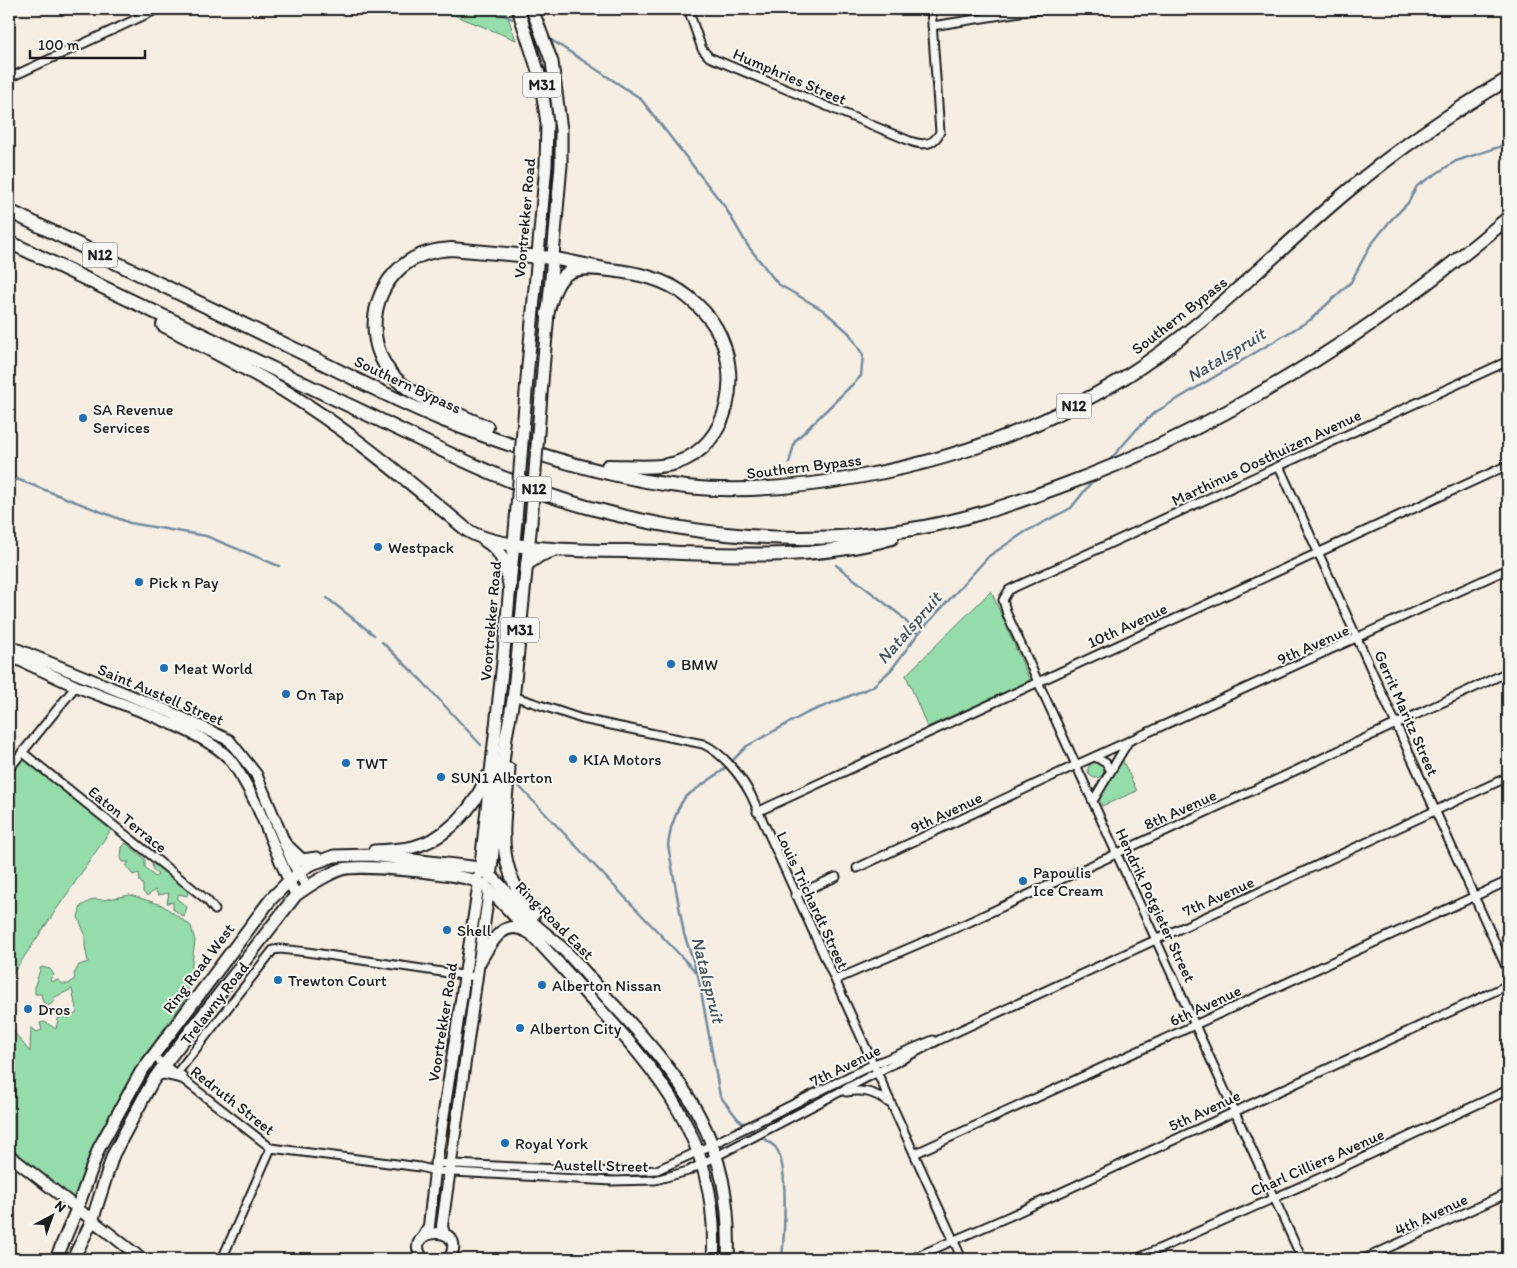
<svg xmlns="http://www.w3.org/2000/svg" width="1517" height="1268" viewBox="0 0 1517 1268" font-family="Itim,sans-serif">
<rect width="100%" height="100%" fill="#f6eee3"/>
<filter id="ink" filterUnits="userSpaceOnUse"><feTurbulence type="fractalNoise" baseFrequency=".02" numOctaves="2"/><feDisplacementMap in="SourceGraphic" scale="10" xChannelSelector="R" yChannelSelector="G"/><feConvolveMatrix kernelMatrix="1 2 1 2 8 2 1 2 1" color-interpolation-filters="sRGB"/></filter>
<g filter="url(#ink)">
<path fill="#95dcab" stroke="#587c64" d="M439,9H505L516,40Z
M991,591L1030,681L927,727L906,675Z
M23,757L112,828L9,979V776Z
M1121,757L1137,791L1102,806L1098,797Z
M1088 770a8 8 0 1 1 16 0a8 8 0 1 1-16 0Z
M126,843L145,859V867L155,877L158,875L153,869L152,864L156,863L189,888L187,896L179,894L177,899L187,907L184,917L173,909V902L167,903L169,893L158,895L155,890L147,896L143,892V884L140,882L139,873L133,875L126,866L129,862H123L121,858L122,847Z
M130,895L162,905L191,926L195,941L187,997L139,1063L98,1136L76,1206L9,1154V1026L30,1052L31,1027L37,1032L42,1030L40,1023L45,1022L56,1029L58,1019L63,1015L68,1018L77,1013L72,989L53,998L55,1001L48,1006L43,1002L41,994H35V985L41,967L50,969L54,975L50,979L51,982L58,980L63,984H69L75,978L74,974L79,965L88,962L85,946V934L78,917L81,906L94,899L103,900Z"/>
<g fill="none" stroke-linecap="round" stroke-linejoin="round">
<path stroke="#728b9f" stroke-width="2.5" d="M493,9L512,19
M550,39L640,98L725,207L748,246L778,284L823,310L849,333L863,355L861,376L795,441L789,463
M1109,461L1137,429L1154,413L1310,320L1351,282L1370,246L1390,221L1408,203L1417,186L1456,161L1499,147L1508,141
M9,476L130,523L206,536L279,566
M836,565L900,615L918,634
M327,598L374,635
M382,642L422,681L481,745
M517,784L697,973
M756,1133L738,1119L720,1096L698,975L684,934L668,845L671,828L678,809L685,797L722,771L747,746L807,713L872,687L891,670L918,634L989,556L1025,532L1071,508L1094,479
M760,1136C765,1140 772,1143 776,1148C789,1165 784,1237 782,1259"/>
<defs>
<path id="street" d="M688,9L702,49L709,57L910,141C923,146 934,145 940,132L931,9
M932,26L1040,9
M9,78L158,9
M1279,466L1508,971
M513,696L582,719L703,744C723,753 741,776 751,795L962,1259
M22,752L207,900L215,910
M1095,757L1106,763L1111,771
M9,769L76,686
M1093,801L1128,742
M757,812L1508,465
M857,868L1076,765L1508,569
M795,895L836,877
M835,980L965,924L1508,672
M153,1056L271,1148L420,1167L435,1171L612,1181L655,1180L688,1171L939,1040L1508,777
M177,1073L273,950L280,949L307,952L476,977
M846,1092C863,1089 875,1092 889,1103
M914,1154L1508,881
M434,1163L617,1172L657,1170L699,1151L872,1065L933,1040
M222,1259L271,1148
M911,1259L1010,1216L1508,985
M1136,1259L1324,1176L1508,1090
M1302,1259L1007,614L1003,600L1009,590L1015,587L1508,361
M1364,1259L1508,1193"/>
<path id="secondary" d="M9,646L168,711L229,740L256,774L293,863L307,887
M9,656C32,665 55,677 78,687C115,702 209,732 231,761C259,798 274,853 296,895
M9,1155L142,1259
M444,1234L442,1226L489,890
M424,1236L429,1226L435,1171L479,882
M423,1259C399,1227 471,1222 449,1259"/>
<path id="primary" d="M518,9L540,77L547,123L546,165L528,366
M532,9L552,62L561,130V165L543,370
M509,769C504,828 493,865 534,914
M285,844L302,860L317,858
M374,851C387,850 401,850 413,847C446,839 475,808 486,777
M480,873L503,662L516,520
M490,878L506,737L513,700L531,522
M479,963C489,946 503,916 528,932
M158,1074L164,1073L181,1077
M56,1259L77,1209L99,1148L141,1072L271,899L289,881L309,865L334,856L371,855L480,868C498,878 516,906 532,922C541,931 552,938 561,947C578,963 593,982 609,1000C686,1082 733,1141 728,1259
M73,1259L92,1221L113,1155L152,1082L164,1065L296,895C310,885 325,875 342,869C362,864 462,873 480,883C491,890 499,900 508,909C526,928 544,948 562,967C643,1058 721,1127 713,1259"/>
<path id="highway" d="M9,211C103,256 196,302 290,347C341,371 391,399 443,420C517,449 608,478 686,487C746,493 804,487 863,476C955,459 1042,428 1122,379C1206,327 1273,253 1349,190C1398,149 1452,112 1508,79
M9,242C120,296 232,349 344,403C423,440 502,484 587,507C691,536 798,547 906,530C960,522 1013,504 1064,485C1228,425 1376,330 1508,218
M547,314C558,272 566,264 610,270C638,273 666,279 688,297C698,305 709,316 716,328C742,373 731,445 676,463C655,469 630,466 608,466
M163,325C203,346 244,367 283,390C349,430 408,481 467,530C498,551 588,551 627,551C715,553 807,563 892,538
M487,427C459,414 418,400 396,379C363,346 369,288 408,262C421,253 436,250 451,249L552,258L605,269
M486,541C504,552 506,568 510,587
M527,564L540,555L554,550"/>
</defs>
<use href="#street" stroke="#1c1c1c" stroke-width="11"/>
<use href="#secondary" stroke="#1c1c1c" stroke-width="14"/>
<use href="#primary" stroke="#1c1c1c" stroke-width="15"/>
<use href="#highway" stroke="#1c1c1c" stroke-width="16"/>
<use href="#street" stroke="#f6f6f2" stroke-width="7"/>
<use href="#secondary" stroke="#f6f6f2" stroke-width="10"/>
<use href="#primary" stroke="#f6f6f2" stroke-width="11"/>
<use href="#highway" stroke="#f6f6f2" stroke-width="12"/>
<defs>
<path id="primary-bridge" d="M516,520L528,366
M531,522L543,370"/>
</defs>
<use href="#primary-bridge" stroke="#1c1c1c" stroke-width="15" stroke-linecap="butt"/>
<use href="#primary-bridge" stroke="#f6f6f2" stroke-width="11"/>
</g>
</g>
<g fill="#1f6fb2" stroke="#f6f6f2" stroke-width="2">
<circle cx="83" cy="418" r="5"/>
<circle cx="378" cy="547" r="5"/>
<circle cx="139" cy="582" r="5"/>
<circle cx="671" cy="664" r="5"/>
<circle cx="164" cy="668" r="5"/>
<circle cx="286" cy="694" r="5"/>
<circle cx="573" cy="759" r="5"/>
<circle cx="346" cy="763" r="5"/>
<circle cx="441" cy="777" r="5"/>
<circle cx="1023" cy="881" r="5"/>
<circle cx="447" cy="930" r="5"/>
<circle cx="278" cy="980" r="5"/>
<circle cx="542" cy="985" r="5"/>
<circle cx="28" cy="1009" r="5"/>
<circle cx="520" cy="1028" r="5"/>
<circle cx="505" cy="1143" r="5"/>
</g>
<g text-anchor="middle" stroke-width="4" stroke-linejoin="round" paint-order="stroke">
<g fill="#f6f6f2" stroke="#5d5d5c" stroke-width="1">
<rect x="523" y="72.5" width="38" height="25" rx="4"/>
<rect x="82.5" y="242.5" width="35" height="25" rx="4"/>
<rect x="1056.5" y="393.5" width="35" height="25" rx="4"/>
<rect x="516.5" y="476.5" width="35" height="25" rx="4"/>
<rect x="501" y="617.5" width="38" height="25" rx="4"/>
</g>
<g font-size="15" font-weight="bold" fill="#1c1c1c">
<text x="542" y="90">M31</text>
<text x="100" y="260">N12</text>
<text x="1074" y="411">N12</text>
<text x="534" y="494">N12</text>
<text x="520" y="635">M31</text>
</g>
<g font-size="16" fill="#1c1c1c" stroke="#f6f6f2">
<text transform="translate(790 76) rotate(23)" y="6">Humphries Street</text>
<text transform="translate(524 218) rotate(-85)" y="6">Voortrekker Road</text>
<text transform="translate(1179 315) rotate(-38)" y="6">Southern Bypass</text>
<text transform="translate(408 384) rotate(25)" y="6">Southern Bypass</text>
<text transform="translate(1266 457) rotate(-25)" y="6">Marthinus Oosthuizen Avenue</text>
<text transform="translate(804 466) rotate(-7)" y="6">Southern Bypass</text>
<text transform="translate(490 621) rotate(-85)" y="6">Voortrekker Road</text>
<text transform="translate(1127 625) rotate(-25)" y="6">10th Avenue</text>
<text transform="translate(1313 644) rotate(-24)" y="6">9th Avenue</text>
<text transform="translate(161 694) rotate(23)" y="6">Saint Austell Street</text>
<text transform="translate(1407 713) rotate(66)" y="6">Gerrit Maritz Street</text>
<text transform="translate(1180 809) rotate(-24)" y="6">8th Avenue</text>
<text transform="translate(946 812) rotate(-25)" y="6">9th Avenue</text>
<text transform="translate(128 819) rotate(39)" y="6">Eaton Terrace</text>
<text transform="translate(1218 896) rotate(-24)" y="6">7th Avenue</text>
<text transform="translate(813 900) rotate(65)" y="6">Louis Trichardt Street</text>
<text transform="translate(1156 905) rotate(65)" y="6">Hendrik Potgieter Street</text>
<text transform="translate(555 920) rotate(45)" y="6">Ring Road East</text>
<text transform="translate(198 968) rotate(-53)" y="6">Ring Road West</text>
<text transform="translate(214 1003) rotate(-52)" y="6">Trelawny Road</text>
<text transform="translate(1205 1005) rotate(-25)" y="6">6th Avenue</text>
<text transform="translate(442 1022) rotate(-81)" y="6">Voortrekker Road</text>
<text transform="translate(845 1065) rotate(-26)" y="6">7th Avenue</text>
<text transform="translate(233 1100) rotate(38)" y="6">Redruth Street</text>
<text transform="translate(1204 1110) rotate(-25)" y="6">5th Avenue</text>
<text transform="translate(1317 1162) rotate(-24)" y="6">Charl Cilliers Avenue</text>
<text transform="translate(601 1165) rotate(1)" y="6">Austell Street</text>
<text transform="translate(1431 1214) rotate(-25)" y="6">4th Avenue</text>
</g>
<g font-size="16" fill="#1c1c1c" stroke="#f6f6f2" text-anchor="start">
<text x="93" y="415">SA Revenue<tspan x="93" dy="18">Services</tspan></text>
<text x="388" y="553">Westpack</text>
<text x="149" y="588">Pick n Pay</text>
<text x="681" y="670">BMW</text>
<text x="174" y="674">Meat World</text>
<text x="296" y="700">On Tap</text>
<text x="583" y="765">KIA Motors</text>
<text x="356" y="769">TWT</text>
<text x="451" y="783">SUN1 Alberton</text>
<text x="1033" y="878">Papoulis<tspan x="1033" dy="18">Ice Cream</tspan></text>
<text x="457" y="936">Shell</text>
<text x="288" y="986">Trewton Court</text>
<text x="552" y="991">Alberton Nissan</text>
<text x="38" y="1015">Dros</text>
<text x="530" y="1034">Alberton City</text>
<text x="515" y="1149">Royal York</text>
</g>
<g font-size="18" font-style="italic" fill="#47545d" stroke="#f6f6f2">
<text transform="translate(1226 355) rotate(-31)" y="6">Natalspruit</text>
<text transform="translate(909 628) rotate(-49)" y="6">Natalspruit</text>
<text transform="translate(708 980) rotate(76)" y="6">Natalspruit</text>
</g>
</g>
<rect width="1517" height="1268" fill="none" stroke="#f6f6f2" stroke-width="30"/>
<rect x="15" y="15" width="1487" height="1238" fill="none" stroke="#1c1c1c" stroke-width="2" filter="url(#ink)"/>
<g transform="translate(52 1216) rotate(41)" stroke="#f6f6f2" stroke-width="4" paint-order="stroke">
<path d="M0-4L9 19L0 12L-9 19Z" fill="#1c1c1c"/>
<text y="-8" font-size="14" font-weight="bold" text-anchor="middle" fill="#1c1c1c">N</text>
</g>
<path d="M30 50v8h115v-8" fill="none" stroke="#1c1c1c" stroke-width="2.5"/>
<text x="38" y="50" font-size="15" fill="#1c1c1c" stroke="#f6f6f2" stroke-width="4" paint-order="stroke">100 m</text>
</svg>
